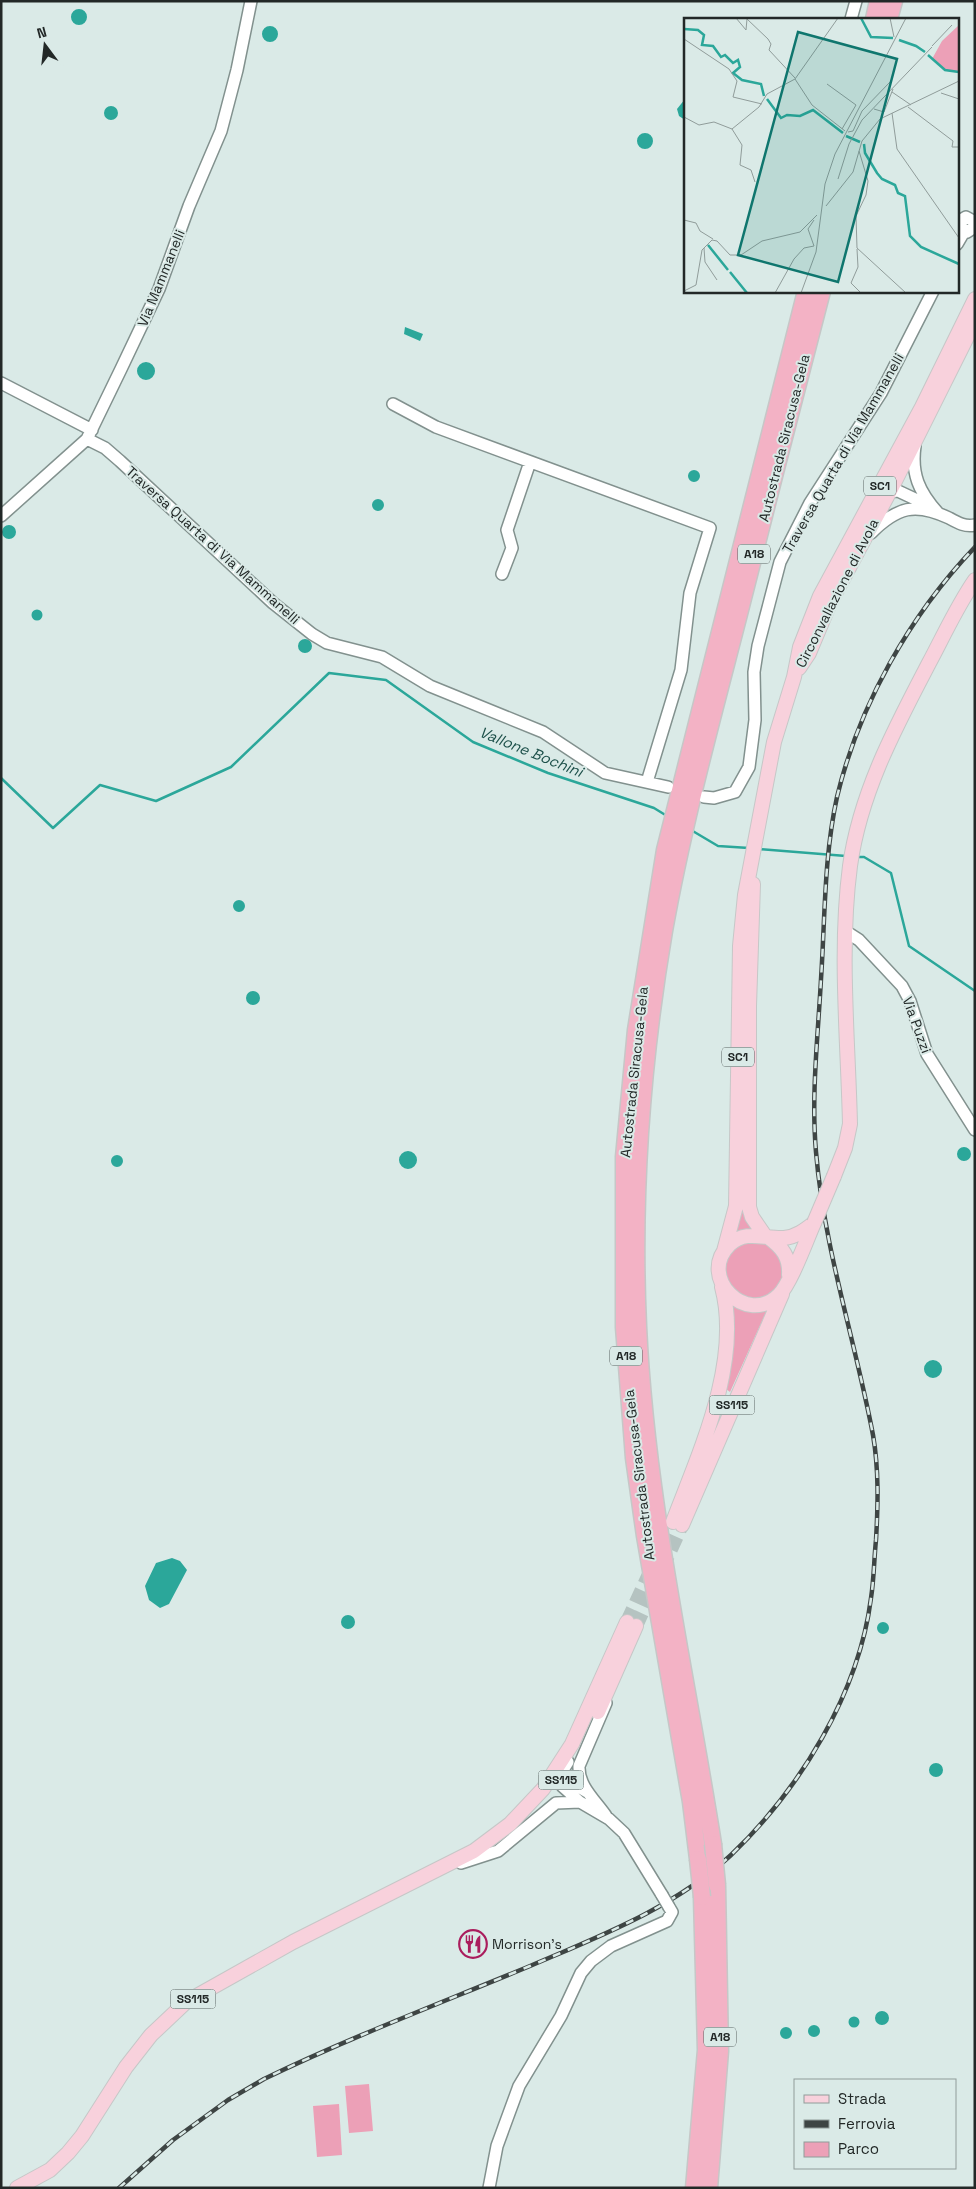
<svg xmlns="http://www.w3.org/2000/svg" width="976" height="2189" viewBox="0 0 976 2189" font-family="'Space Grotesk',sans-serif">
<rect width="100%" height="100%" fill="#daeae7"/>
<path fill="#eca0b7" d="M743,1208L752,1229L737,1231Z
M725 1270a29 29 0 1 1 58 0a29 29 0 1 1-58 0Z
M731,1304L736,1307L768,1308L730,1392L726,1389Z
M369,2084L373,2131L349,2133L345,2086Z
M339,2104L342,2155L317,2157L313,2106Z"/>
<path fill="#2ba79a" d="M71 17a8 8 0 1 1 16 0a8 8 0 1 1-16 0Z
M262 34a8 8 0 1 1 16 0a8 8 0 1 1-16 0Z
M685,99V120L679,116L677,109Z
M104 113a7 7 0 1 1 14 0a7 7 0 1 1-14 0Z
M637 141a8 8 0 1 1 16 0a8 8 0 1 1-16 0Z
M405,327L423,334L420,341L404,334Z
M137 371a9 9 0 1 1 18 0a9 9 0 1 1-18 0Z
M688 476a6 6 0 1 1 12 0a6 6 0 1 1-12 0Z
M372 505a6 6 0 1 1 12 0a6 6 0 1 1-12 0Z
M2 532a7 7 0 1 1 14 0a7 7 0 1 1-14 0Z
M31.5 615a5.5 5.5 0 1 1 11 0a5.5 5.5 0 1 1-11 0Z
M298 646a7 7 0 1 1 14 0a7 7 0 1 1-14 0Z
M233 906a6 6 0 1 1 12 0a6 6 0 1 1-12 0Z
M246 998a7 7 0 1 1 14 0a7 7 0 1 1-14 0Z
M957 1154a7 7 0 1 1 14 0a7 7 0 1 1-14 0Z
M399 1160a9 9 0 1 1 18 0a9 9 0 1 1-18 0Z
M111 1161a6 6 0 1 1 12 0a6 6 0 1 1-12 0Z
M924 1369a9 9 0 1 1 18 0a9 9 0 1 1-18 0Z
M172,1558L180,1561L187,1570L169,1604L160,1608L149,1600L145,1586L156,1563Z
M341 1622a7 7 0 1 1 14 0a7 7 0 1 1-14 0Z
M877 1628a6 6 0 1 1 12 0a6 6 0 1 1-12 0Z
M929 1770a7 7 0 1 1 14 0a7 7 0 1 1-14 0Z
M875 2018a7 7 0 1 1 14 0a7 7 0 1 1-14 0Z
M848.5 2022a5.5 5.5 0 1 1 11 0a5.5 5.5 0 1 1-11 0Z
M808 2031a6 6 0 1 1 12 0a6 6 0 1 1-12 0Z
M780 2033a6 6 0 1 1 12 0a6 6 0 1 1-12 0Z"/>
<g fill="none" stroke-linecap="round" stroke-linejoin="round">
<path stroke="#2ba79a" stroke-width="2.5" d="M1,778L53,828L100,785L156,801L231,767L329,673L386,680L473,742L548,773L654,808L667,816
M691,830L718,846L749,848
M759,849L846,856
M857,857H864L891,873L909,946L975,991"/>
<path stroke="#b5c3c1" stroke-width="14" stroke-dasharray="14 7" stroke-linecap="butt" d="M627,1622L673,1522
M636,1626L682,1525"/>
<defs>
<path id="minor" d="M851,19L856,1
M975,222L966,217L961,220L960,226L967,232L975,227
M957,244L964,232
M1,383L92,430
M393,404L436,427L710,528L690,593L681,670L647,782
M87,439L105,448L120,461L273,603L312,634L327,643L382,657L430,686L543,732L605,773L668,787
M915,446C911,474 919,492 938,513
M884,492L898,491L930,506
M1,516L87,439L121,369L159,289L189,206L221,131L237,70L251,1
M871,533C897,507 915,502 949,518C958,523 965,527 975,525
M502,574L512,548L507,530L530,462
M704,797L714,798L735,792L749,767L755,720L754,672L758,646L780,562L810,503L881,393L933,291
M845,931L859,940L902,986L910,1001L927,1054L975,1130
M606,1703L579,1766C578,1786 595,1800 606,1816
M568,1762L561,1773L562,1786L580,1802
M555,1781L567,1780L587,1792
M461,1863L498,1851L556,1803L580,1802L609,1819L624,1833L662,1895
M489,2188L497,2146L519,2086L561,2016L581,1973L591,1961L611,1946L667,1921L672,1912L669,1907"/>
<path id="major" d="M799,668L809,653L830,603L890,491L975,321
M753,884L749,1006V1207L752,1217L765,1236
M834,1176L845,1148L850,1124C848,1039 839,950 850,866C860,793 895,728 929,663C944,635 957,606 975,580
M814,1223C806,1241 791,1283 779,1295C746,1327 697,1277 729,1245C746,1229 764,1239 784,1238C796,1237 805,1230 814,1223Z
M768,1237C782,1247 790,1257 789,1275
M724,1251L736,1206L740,946L745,895L774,742L794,677L800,647L820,596L922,407L975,299
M673,1522C699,1453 742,1362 722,1287
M682,1525L782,1294
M598,1712L636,1626
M17,2188L50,2170L68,2153L82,2136L126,2067L151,2035L186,2002L293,1942L474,1851L510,1824L543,1789L572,1744L627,1622"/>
<path id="highway" d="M874,19L878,1
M889,19L894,1
M713,1844C686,1672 646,1501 638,1326C632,1195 642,1060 664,931C683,824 712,719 739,614C766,506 794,399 822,291
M698,1859L691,1802L645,1536L634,1458L624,1327V1157L636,1030L665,850L806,291
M694,2188L706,2050L702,1897
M709,2188L720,2051L717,1885"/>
</defs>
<use href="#minor" stroke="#82918e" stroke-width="14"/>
<use href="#major" stroke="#c6c7c7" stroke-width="16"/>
<use href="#highway" stroke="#c6c7c7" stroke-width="19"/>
<use href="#minor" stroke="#fff" stroke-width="11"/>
<use href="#major" stroke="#f8d1dc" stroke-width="14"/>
<use href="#highway" stroke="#f3b2c5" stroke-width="16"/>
<defs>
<path id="rail" d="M119,2188L173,2140L228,2100L264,2079C351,2037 441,2003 530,1966C600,1936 674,1908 731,1855C800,1789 859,1693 871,1598C874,1579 874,1559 876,1540C878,1505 879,1470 873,1435C855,1340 824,1248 816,1152C811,1095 818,1036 821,979C825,919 824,856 837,797C859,705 910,615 975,547"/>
</defs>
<use href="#rail" stroke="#3e4544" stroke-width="4.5"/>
<use href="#rail" stroke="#daeae7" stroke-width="2.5" stroke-dasharray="8" stroke-linecap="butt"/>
<defs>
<path id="minor-bridge" d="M662,1895L669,1907"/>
<path id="major-bridge" d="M814,1223L834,1176"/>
<path id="highway-bridge" d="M713,1844L717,1885
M698,1859L702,1897"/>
</defs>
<use href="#minor-bridge" stroke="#82918e" stroke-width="14" stroke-linecap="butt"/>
<use href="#major-bridge" stroke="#c6c7c7" stroke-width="16" stroke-linecap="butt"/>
<use href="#highway-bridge" stroke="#c6c7c7" stroke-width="19" stroke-linecap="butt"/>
<use href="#minor-bridge" stroke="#fff" stroke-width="11"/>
<use href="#major-bridge" stroke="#f8d1dc" stroke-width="14"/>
<use href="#highway-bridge" stroke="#f3b2c5" stroke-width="16"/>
</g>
<defs>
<symbol id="restaurant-ring" viewBox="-11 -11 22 22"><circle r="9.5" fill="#daeae7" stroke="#aa1d5d" stroke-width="1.5"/><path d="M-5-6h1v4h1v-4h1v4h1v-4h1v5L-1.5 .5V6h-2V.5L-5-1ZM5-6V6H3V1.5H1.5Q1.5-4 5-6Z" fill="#aa1d5d"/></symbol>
</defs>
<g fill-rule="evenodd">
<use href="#restaurant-ring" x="457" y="1928" width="32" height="32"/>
</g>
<g text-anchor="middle" stroke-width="4" stroke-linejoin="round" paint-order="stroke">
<g fill="#daeae7" stroke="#596261" stroke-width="1">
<rect x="864" y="476.5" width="32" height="19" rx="4"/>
<rect x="738" y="544.5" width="32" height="19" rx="4"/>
<rect x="722" y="1047.5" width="32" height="19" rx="4"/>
<rect x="610" y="1346.5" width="32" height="19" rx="4"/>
<rect x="709.5" y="1395.5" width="45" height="19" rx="4"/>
<rect x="538.5" y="1770.5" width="45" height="19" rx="4"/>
<rect x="170.5" y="1989.5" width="45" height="19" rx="4"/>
<rect x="704" y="2027.5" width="32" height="19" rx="4"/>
</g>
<g font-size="12" font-weight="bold" fill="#222827">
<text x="880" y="490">SC1</text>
<text x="754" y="558">A18</text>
<text x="738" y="1061">SC1</text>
<text x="626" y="1360">A18</text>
<text x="732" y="1409">SS115</text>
<text x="561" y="1784">SS115</text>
<text x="193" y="2003">SS115</text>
<text x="720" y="2041">A18</text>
</g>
<g font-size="14" fill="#222827" stroke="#daeae7">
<text transform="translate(161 278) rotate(-68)" y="5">Via Mammanelli</text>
<text transform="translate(784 438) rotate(-76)" y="5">Autostrada Siracusa-Gela</text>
<text transform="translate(843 453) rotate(-60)" y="5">Traversa Quarta di Via Mammanelli</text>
<text transform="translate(213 545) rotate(42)" y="5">Traversa Quarta di Via Mammanelli</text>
<text transform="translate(837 593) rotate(-63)" y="5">Circonvallazione di Avola</text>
<text transform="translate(917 1025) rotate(70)" y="5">Via Puzzi</text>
<text transform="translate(634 1072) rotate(-84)" y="5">Autostrada Siracusa-Gela</text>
<text transform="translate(639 1475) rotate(-97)" y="5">Autostrada Siracusa-Gela</text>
</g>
<g font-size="14" fill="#222827" stroke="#daeae7" text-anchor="start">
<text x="492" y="1949">Morrison's</text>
</g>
<g font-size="15" font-style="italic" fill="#1d504a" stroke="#daeae7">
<text transform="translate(531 752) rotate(22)" y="5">Vallone Bochini</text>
</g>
</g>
<g transform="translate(684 18)">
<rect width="275" height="275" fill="#daeae7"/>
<path d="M275,7L274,10L275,55L261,52L248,41L258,23Z" fill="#eca0b7"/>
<path fill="none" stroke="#2ba79a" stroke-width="2.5" d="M177,0L187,19L209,20M0,11L14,12L20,17L18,27L29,28L37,39L41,37L49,45L54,42L56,49L49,55L58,62L77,66L80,78M215,22L232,28L241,34M244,37L261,52L275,54M83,81L97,100L103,97L116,98L129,92L159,115M162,118L176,124M180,126L181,135L193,155L198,161L211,167L214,175L221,178L226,218L237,229L275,246M24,227L44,252M46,254L63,275"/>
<path fill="none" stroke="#909c9a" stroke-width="1" d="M52,0L62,12L63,1L84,21L87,26L85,32L111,60M206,0L210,19M0,21L45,51L53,63L49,79L78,86M248,28L268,7M111,61L128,87L161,113M143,66L172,87L158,111M208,74L227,87M257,75L275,81M224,89L269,123L268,129H275M190,91L200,94L209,71M208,95L213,131L275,220M0,99L15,107L30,104L48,111L58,127L56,147L67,152L71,164M48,111L75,89L83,76L111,61L154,0M164,114L169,113L178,93L206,64M175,133L184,163L182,177L172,198L173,230L222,275M154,161L165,126L178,102L248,29M142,188L169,154L178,123L196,101L275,63M0,202L12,205L16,213L29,221M20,230L21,244L33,262M173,231L174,249L167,265L177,275M0,273L12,267L18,232L28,222L33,223L46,237H57L78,223L116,214L133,197M91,275L110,241L120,230L130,228L124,211L130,202M117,275L132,234L141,166L151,136L222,0"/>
<path fill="#0f766e" fill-opacity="0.15" stroke="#0f766e" stroke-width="2.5" d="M114,14L213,41L154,264L54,237Z"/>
<rect width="275" height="275" fill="none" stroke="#222827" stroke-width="2.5"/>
</g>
<rect width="976" height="2189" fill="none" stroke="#222827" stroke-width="5"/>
<rect x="794" y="2079" width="162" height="90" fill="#daeae7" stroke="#909c9a"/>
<rect x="804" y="2095" width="25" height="8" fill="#f8d1dc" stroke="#909c9a"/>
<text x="838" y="2104" font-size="15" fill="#222827">Strada</text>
<rect x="804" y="2120" width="25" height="8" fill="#3e4544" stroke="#909c9a"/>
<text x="838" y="2129" font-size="15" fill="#222827">Ferrovia</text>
<rect x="804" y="2142" width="25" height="15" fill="#eca0b7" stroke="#909c9a"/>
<text x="838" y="2154" font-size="15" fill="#222827">Parco</text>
<g transform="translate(45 45) rotate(345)" stroke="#daeae7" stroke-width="4" paint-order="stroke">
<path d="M0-4L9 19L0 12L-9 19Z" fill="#222827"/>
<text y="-8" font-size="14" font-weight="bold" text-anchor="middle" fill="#222827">N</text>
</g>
</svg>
